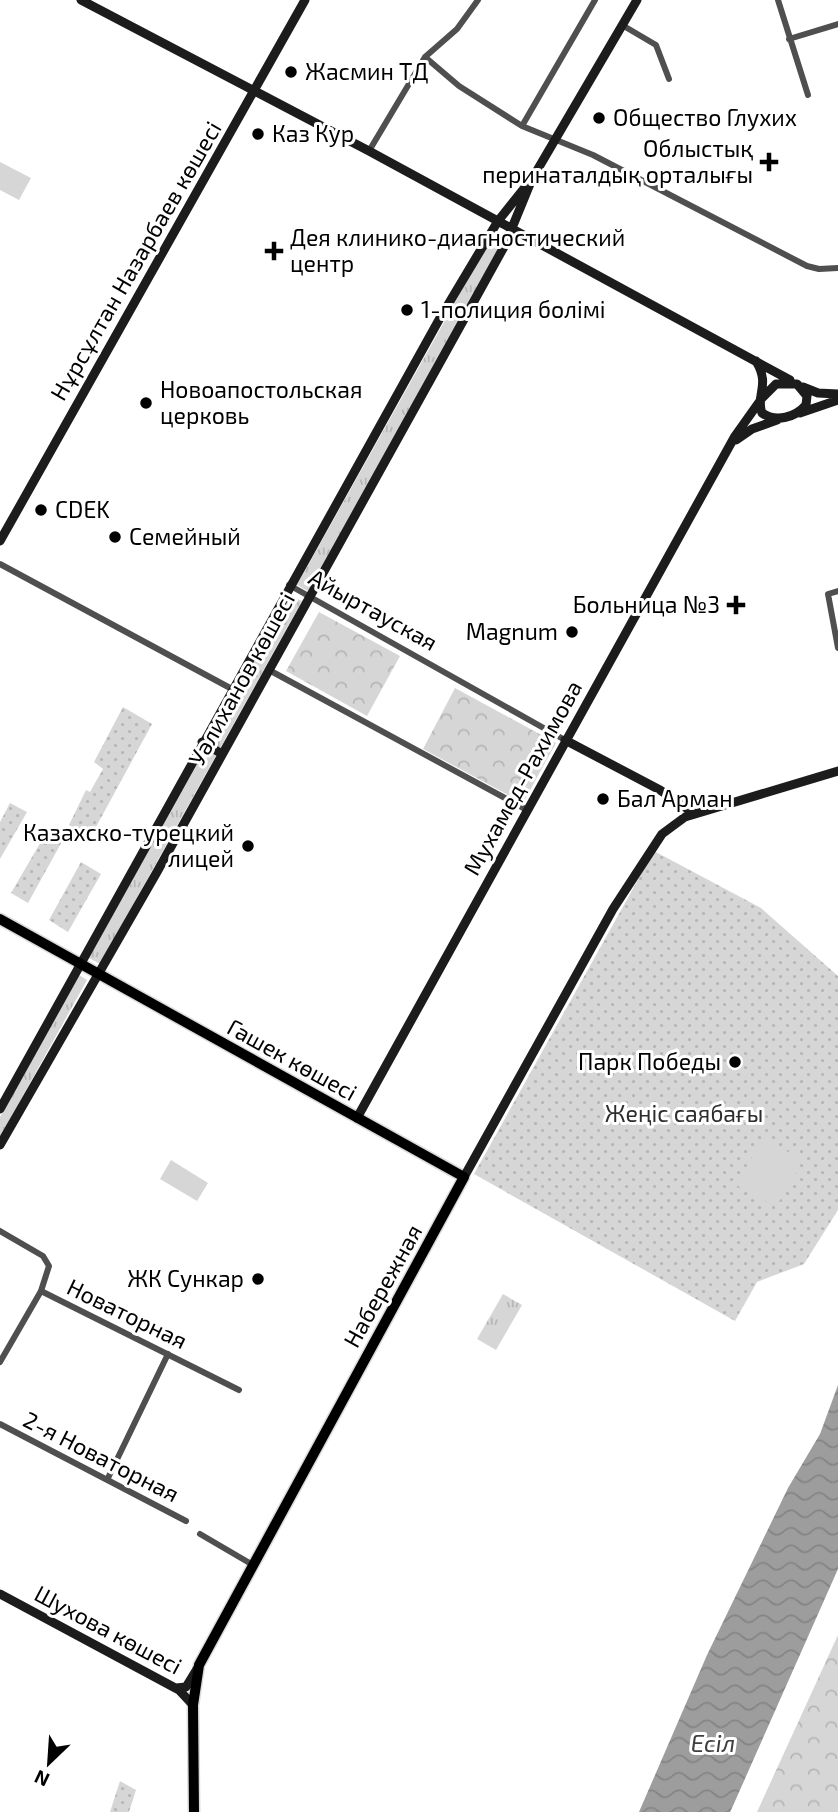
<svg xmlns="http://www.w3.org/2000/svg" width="838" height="1812" viewBox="0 0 838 1812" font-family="'Exo 2',sans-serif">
<defs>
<pattern id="grass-tufts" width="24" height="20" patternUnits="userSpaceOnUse" patternTransform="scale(1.75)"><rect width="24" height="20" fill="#d6d6d6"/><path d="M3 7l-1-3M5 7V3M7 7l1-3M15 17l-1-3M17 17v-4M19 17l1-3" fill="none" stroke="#b6b6b6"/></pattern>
<pattern id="forest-crowns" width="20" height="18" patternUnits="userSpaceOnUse" patternTransform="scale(1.75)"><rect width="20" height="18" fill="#d6d6d6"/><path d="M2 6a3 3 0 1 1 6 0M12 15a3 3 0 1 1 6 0" fill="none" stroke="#b6b6b6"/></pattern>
<pattern id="park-dots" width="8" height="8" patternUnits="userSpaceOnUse" patternTransform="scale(1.75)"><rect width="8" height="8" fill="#d6d6d6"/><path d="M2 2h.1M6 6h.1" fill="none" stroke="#b6b6b6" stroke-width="1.8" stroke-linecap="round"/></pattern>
<pattern id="water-waves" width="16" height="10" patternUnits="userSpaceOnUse" patternTransform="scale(1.75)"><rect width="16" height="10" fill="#9d9d9d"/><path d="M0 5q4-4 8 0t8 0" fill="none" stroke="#858585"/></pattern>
</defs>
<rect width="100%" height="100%" fill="#fff"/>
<path fill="url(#grass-tufts)" d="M490,240L500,246L308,591L297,585Z
M291,596L302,601L100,964L89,958Z
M79,975L87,980L0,1137V1117Z
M503,1294L522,1305L496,1350L477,1339Z"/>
<path fill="url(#forest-crowns)" d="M319,612L400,656L367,716L286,671Z
M455,688L556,743L523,803L423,749Z
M838,1635V1812H757Z"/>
<path fill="url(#park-dots)" d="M123,707L152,724L90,838L69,825L86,790L90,792L103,769L94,762Z
M10,803L27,812L0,859V822Z
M49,828L64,838L28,903L11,893Z
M654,851L761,908L838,976V1210L804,1264L757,1282L735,1321L474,1174Z
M81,862L101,874L68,932L49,920Z
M120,1781L136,1790L129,1812H110Z"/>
<path fill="#d6d6d6" d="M0,162L31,178L19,200L0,190Z
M763,1138L803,1160L776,1207L736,1185Z
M171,1160L208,1183L197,1201L160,1179Z"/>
<path fill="url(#water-waves)" d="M838,1385V1569L732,1808L730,1812H639L707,1655L788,1488L820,1434Z"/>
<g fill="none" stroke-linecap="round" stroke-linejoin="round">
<defs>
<path id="primary" d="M0,919L464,1177L199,1665L193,1705L194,1812"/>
</defs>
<use href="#primary" stroke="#dbdbdb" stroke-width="13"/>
<path stroke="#4f4f4f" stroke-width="6" d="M778,0L808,95
M622,25L656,45L669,79
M789,39L838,24
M425,57L459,86L522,126L593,155L807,266L819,269L838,268
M522,126L595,0
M369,151L425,57L457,29L478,0
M0,564L232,689
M289,585L565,740
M838,591L828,594L838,648
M269,670L527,810
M0,1231L43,1256L49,1266L41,1291L0,1362
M41,1291L239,1390
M0,1424L186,1521
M108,1478L168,1354
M200,1534L253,1565"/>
<path stroke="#1c1c1c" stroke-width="9" d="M81,0L369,151L790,380
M803,387L818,393L838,394
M800,413L838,400
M736,440L752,429L777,420
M0,541L305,0
M565,740L660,790L695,814
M202,742L222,754
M0,1109L440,318L498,221L526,186
M357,1118L735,436L762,398L776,384H797L807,396L806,405C796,417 776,423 762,413C755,396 771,385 756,361
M0,1145L157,872L458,330L505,245L532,179L637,0
M464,1177L613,909L662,834L685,817L838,771
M0,1594L179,1690L193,1705
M176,1688L186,1687L197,1669"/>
<use href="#primary" stroke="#000" stroke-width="10"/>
</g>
<g fill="#000" stroke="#fff" stroke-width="2.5">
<circle cx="291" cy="72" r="7"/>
<circle cx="599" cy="118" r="7"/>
<circle cx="258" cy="134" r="7"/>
<path d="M765.5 151.5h7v7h7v7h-7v7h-7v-7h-7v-7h7z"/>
<path d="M270.5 240.5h7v7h7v7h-7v7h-7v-7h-7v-7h7z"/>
<circle cx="407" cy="310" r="7"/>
<circle cx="146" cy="403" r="7"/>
<circle cx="41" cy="510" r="7"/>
<circle cx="115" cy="537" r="7"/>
<path d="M732.5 594.5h7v7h7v7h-7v7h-7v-7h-7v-7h7z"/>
<circle cx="572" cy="632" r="7"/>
<circle cx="603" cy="799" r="7"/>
<circle cx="248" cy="846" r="7"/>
<circle cx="735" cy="1062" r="7"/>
<circle cx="258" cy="1279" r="7"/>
</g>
<g text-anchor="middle" stroke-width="6" stroke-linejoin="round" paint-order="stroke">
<g font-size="23" fill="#000" stroke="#fff" text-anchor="start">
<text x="305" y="80">Жасмин ТД</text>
<text x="613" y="126">Общество Глухих</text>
<text x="272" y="142">Каз Кур</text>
<text x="753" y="157" text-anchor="end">Облыстық<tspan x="753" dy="26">перинаталдық орталығы</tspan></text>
<text x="290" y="246">Дея клинико-диагностический<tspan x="290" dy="26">центр</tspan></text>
<text x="421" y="318">1-полиция болiмi</text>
<text x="160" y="398">Новоапостольская<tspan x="160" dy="26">церковь</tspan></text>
<text x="55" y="518">CDEK</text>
<text x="129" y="545">Семейный</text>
<text x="720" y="613" text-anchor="end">Больница №3</text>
<text x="558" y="640" text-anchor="end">Magnum</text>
<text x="617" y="807">Бал Арман</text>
<text x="234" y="841" text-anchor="end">Казахско-турецкий<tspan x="234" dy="26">лицей</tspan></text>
<text x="721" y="1070" text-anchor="end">Парк Победы</text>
<text x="244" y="1287" text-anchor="end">ЖК Сункар</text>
</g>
<g font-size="23" fill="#000" stroke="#fff">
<text transform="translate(136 261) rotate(-60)" y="8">Нұрсұлтан Назарбаев көшесі</text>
<text transform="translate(373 610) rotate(29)" y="8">Айыртауская</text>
<text transform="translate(242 679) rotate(-61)" y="8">Уәлиханов көшесі</text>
<text transform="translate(523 778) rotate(-61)" y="8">Мухамед-Рахимова</text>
<text transform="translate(292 1060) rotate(29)" y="8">Гашек көшесі</text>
<text transform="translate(383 1286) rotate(-61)" y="8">Набережная</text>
<text transform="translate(127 1314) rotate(26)" y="8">Новаторная</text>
<text transform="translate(101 1457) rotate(27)" y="8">2-я Новаторная</text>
<text transform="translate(108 1630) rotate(28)" y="8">Шухова көшесі</text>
</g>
<g font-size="23" fill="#2d2d2d" stroke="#fff">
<text x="684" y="1122">Жеңіс саябағы</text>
</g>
<g font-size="24" font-style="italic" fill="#3e3e3e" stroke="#fff">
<text x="713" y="1752">Есіл</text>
</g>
</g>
<g transform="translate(49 1763) rotate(205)" stroke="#ffffff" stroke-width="5" paint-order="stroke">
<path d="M0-5L12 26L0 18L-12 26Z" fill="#000000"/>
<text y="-10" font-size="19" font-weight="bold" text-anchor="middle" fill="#000000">N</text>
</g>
</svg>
